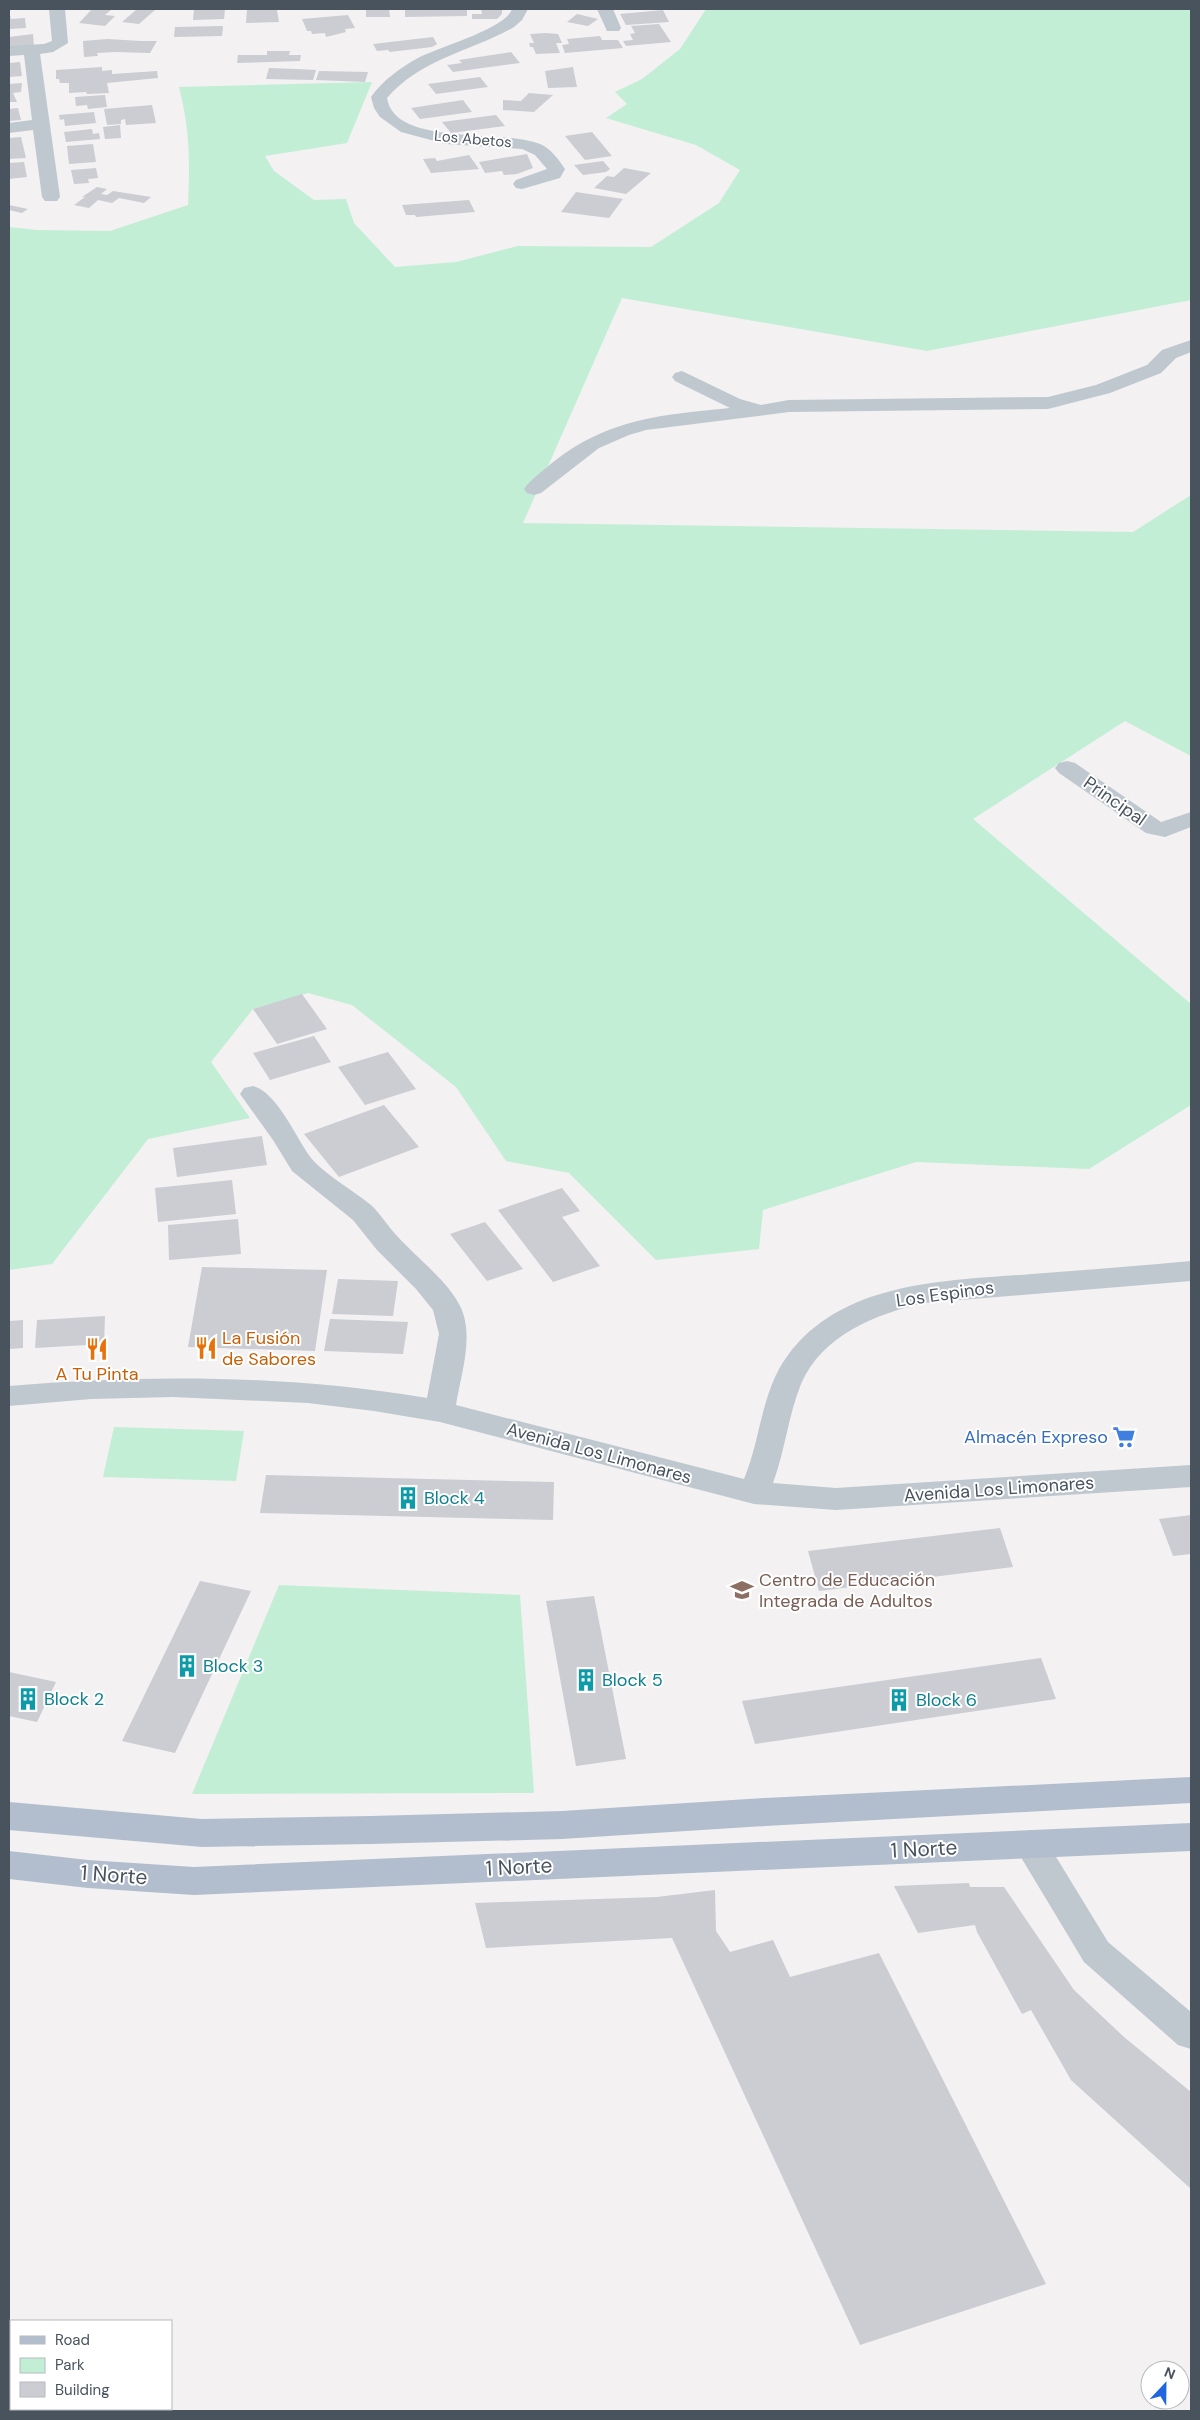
<svg xmlns="http://www.w3.org/2000/svg" width="1200" height="2420" viewBox="0 0 1200 2420" font-family="'DM Sans',sans-serif">
<rect width="100%" height="100%" fill="#f3f1f1"/>
<path fill="#c2eed6" d="M706,9H1191V300L927,351L622,298L523,523L1133,532L1191,495V756L1125,721L973,819L1191,1004V1105L1089,1169L916,1162L763,1210L759,1249L656,1260L569,1173L506,1161L456,1087L352,1005L308,993L253,1009L211,1062L250,1118L148,1139L52,1264L9,1270V227L37,230L110,231L188,205C190,161 190,130 179,87L372,82L347,143L265,156L274,171L314,200L346,199L354,223L395,267L456,262L518,246L651,247L719,203L740,170L696,145L606,118L627,104L615,92L642,79L680,49Z
M114,1427L244,1431L236,1481L103,1477Z
M279,1585L520,1595L534,1793L192,1794Z"/>
<path fill="#cbcdd3" d="M92,9L111,10L105,15L115,16L105,26L79,23Z
M137,9L155,10L139,24L122,22Z
M194,9H225L224,19L193,20Z
M366,9H389L390,17H366Z
M405,9H467V16L405,17Z
M481,9H502V14L497,19H472V14H482Z
M247,10H277L279,22L246,23Z
M663,10L669,22L626,25L620,14Z
M9,12L11,19L25,18L26,28L9,29Z
M577,14L598,19L588,26L567,22Z
M348,15L355,28L345,29L346,32L326,37L325,33L312,34L311,31H307L302,19Z
M659,24L671,42L626,46L623,41L633,40L630,34L635,33L631,26Z
M223,26L222,36L174,37L175,27Z
M546,33L558,34L562,43H556L560,53L536,54L533,47H530L529,43H534L530,34Z
M33,34L34,46H9V37Z
M600,36L602,40H618L623,48L565,53L562,45L569,44L567,39Z
M433,37L437,44L432,47L390,52L388,50L377,51L373,44Z
M107,39L141,41H157L150,53L115,52L97,53L98,56L84,57L83,41Z
M267,51H290L289,55H301L300,61L237,63L238,55H267Z
M511,52L520,63L453,72L447,65L462,63L459,60Z
M20,62L22,76L9,77V63Z
M102,67V71L112,70V74L157,71L158,78L107,83L109,93L87,94L86,92L69,93V83H60L59,79H56V70Z
M573,67L577,87L548,88L545,71Z
M269,68L297,69L316,70L313,80L266,79Z
M319,71L368,72L365,82L316,80Z
M480,77L488,87L436,94L428,84Z
M22,83L21,92L13,93L17,102H9V84Z
M529,93L553,95L534,112L503,110V100L521,101Z
M105,95L107,107L88,109L87,105L76,106L75,97Z
M463,100L472,112L420,119L411,108Z
M152,105L156,123L126,125L125,119L121,120V124L107,125L104,109Z
M18,108L21,120L9,121V109Z
M94,112L96,123L65,126L64,119L60,120L59,115Z
M496,115L505,126L451,133L442,122Z
M120,125L121,138L105,139L103,127Z
M92,129L93,134L99,133L100,139L66,142L64,132Z
M592,132L612,156L585,160L565,136Z
M21,137L26,158L9,159V138Z
M93,144L96,162L69,164L67,146Z
M527,154L533,168L517,174L504,175L502,171L485,173L479,162Z
M469,155L479,169L431,173L423,159L435,158L437,161Z
M603,161L610,169L606,172L583,175L574,165Z
M24,162L27,177L9,179V163Z
M96,168L98,178L88,179L89,183L74,184L71,170Z
M624,168L651,173L626,194L594,188L607,176L614,177Z
M97,187L107,189L101,194L107,195L113,191L151,197L144,203L119,198L112,203L98,200L89,208L74,205L85,197H82Z
M576,192L623,199L609,218L561,212Z
M469,200L475,212L416,217L415,215H406L402,205Z
M9,205L28,209L22,213L9,210Z
M302,994L327,1029L277,1044L253,1009Z
M314,1036L331,1062L270,1080L253,1053Z
M388,1052L416,1089L365,1105L338,1067Z
M384,1105L419,1147L339,1177L304,1134Z
M262,1136L267,1165L177,1177L173,1148Z
M232,1180L236,1214L158,1222L155,1188Z
M562,1188L580,1211L562,1217L600,1266L553,1282L498,1210Z
M238,1219L241,1254L169,1260L168,1225Z
M485,1222L523,1269L487,1281L450,1234Z
M202,1267L327,1270L315,1351L188,1347Z
M338,1279L398,1281L393,1316L332,1314Z
M105,1316L104,1344L35,1348L37,1320Z
M330,1319L408,1322L403,1354L324,1351Z
M23,1320V1348L9,1349V1321Z
M266,1475L554,1482L553,1520L260,1513Z
M1191,1515V1554L1173,1556L1159,1519Z
M1000,1528L1013,1567L819,1591L808,1551Z
M200,1581L251,1591L175,1753L122,1741Z
M594,1596L626,1759L576,1766L546,1601Z
M1041,1658L1056,1699L755,1744L742,1701Z
M9,1672L56,1682L37,1722L9,1716Z
M969,1883L970,1887H1004L1074,1990L1124,2037L1191,2092V2189L1071,2080L1031,2010L1022,2014L977,1932L975,1925L918,1933L894,1886Z
M715,1890L716,1931L730,1952L773,1940L790,1977L879,1953L1046,2284L860,2345L672,1938L486,1948L475,1903L657,1897Z"/>
<g fill="none" stroke-linecap="round" stroke-linejoin="round">
<path fill="#bfc7cf" fill-rule="evenodd" d="M49,9H65L68,43L53,52L40,54L60,197L57,201H45L42,197L33,130L9,133V123L32,120L24,55L9,56V46L44,44L52,41Z
M512,9H528L522,20L514,27C472,51 420,59 387,98C395,149 509,127 544,146C553,152 559,160 565,169L560,178L522,189L516,188L513,184L516,180L547,169L535,155L522,149L446,144L401,132L380,117L374,108L371,97C383,80 400,68 418,58C438,47 506,29 512,9Z
M597,9H613L621,28L619,31H607Z
M1191,340V352L1176,358L1161,373L1110,393L1048,409L789,412L646,430L629,435L599,448L541,493L534,495L527,493L524,489C531,479 543,471 552,463C608,418 662,415 730,408L675,381L672,377L675,373L682,371L740,399L761,405L789,400L1048,397L1096,385L1147,365L1162,350Z
M1067,761L1075,763L1161,822L1191,812V827L1165,837L1146,833L1059,773L1055,768L1059,763Z
M253,1086C277,1092 296,1138 311,1158C323,1173 355,1192 371,1205C381,1214 388,1227 398,1237C416,1257 450,1283 461,1308C474,1337 461,1374 456,1405L744,1479C761,1439 761,1391 788,1355C844,1280 948,1281 1032,1274C1085,1270 1138,1266 1191,1261V1281L924,1303C876,1314 822,1335 801,1384C788,1416 785,1451 773,1483L836,1488L1191,1465V1487L836,1510L754,1504L440,1422L374,1411L308,1403L173,1397L91,1399L9,1406V1386C149,1374 288,1375 427,1398L439,1334L433,1310L416,1289L377,1250L353,1220L292,1171L273,1140L240,1094L244,1088Z
M1030,1830L1042,1834L1108,1942L1191,2012V2049L1178,2045L1084,1962L1013,1844L1018,1834Z"/>
<path fill="#b2bece" fill-rule="evenodd" d="M1191,1777V1803L765,1826L562,1839L371,1844L202,1847L9,1830V1802L202,1819L371,1816L562,1811L765,1798Z
M1191,1823V1851L194,1895L88,1888L9,1879V1851L88,1860L194,1867Z"/>
</g>
<defs>
<symbol id="restaurant-bare" viewBox="-9 -9 18 18"><path d="M-5-6h1v4h1v-4h1v4h1v-4h1v5L-1.5 .5V6h-2V.5L-5-1ZM5-6V6H3V1.5H1.5Q1.5-4 5-6Z" fill="#e8710a" stroke="#fff" stroke-width="2.5" paint-order="stroke"/></symbol>
<symbol id="supermarket-bare" viewBox="-9 -9 18 18"><path d="M-6-5.5h2.5l.6 2H6L4.5 2H-2.5L-4.4-4H-6ZM-1.5 3.2a1.3 1.3 0 1 0 .1 0ZM3 3.2a1.3 1.3 0 1 0 .1 0Z" fill="#3f7fe0" stroke="#fff" stroke-width="2.5" paint-order="stroke"/></symbol>
<symbol id="building-bare" viewBox="-9 -9 18 18"><path d="M-4-6H4V6H1V3H-1V6H-4ZM-2.5-4.3h1.7v1.8h-1.7ZM.8-4.3h1.7v1.8H.8ZM-2.5-1h1.7V.8h-1.7ZM.8-1h1.7V.8H.8Z" fill="#0f9aa8" stroke="#fff" stroke-width="2.5" paint-order="stroke"/></symbol>
<symbol id="school-bare" viewBox="-9 -9 18 18"><path d="M0-5L7-2L0 1L-7-2ZM-4 1L0 2.5L4 1V4Q0 6-4 4Z" fill="#8d6e63" stroke="#fff" stroke-width="2.5" paint-order="stroke"/></symbol>
</defs>
<g fill-rule="evenodd">
<use href="#restaurant-bare" x="190" y="1332" width="32" height="32"/>
<use href="#restaurant-bare" x="81" y="1333" width="32" height="32"/>
<use href="#supermarket-bare" x="1108" y="1421" width="32" height="32"/>
<use href="#building-bare" x="392" y="1482" width="32" height="32"/>
<use href="#school-bare" x="726" y="1574" width="32" height="32"/>
<use href="#building-bare" x="171" y="1650" width="32" height="32"/>
<use href="#building-bare" x="570" y="1664" width="32" height="32"/>
<use href="#building-bare" x="12" y="1683" width="32" height="32"/>
<use href="#building-bare" x="883" y="1684" width="32" height="32"/>
</g>
<g text-anchor="middle" stroke-width="4" stroke-linejoin="round" paint-order="stroke">
<g font-size="15" fill="#49535e" stroke="#fff">
<text transform="translate(473 139) rotate(5)" y="5">Los Abetos</text>
</g>
<g font-size="18" fill="#49535e" stroke="#fff">
<text transform="translate(1115 801) rotate(35)" y="6">Principal</text>
<text transform="translate(945 1294) rotate(-8)" y="6">Los Espinos</text>
<text transform="translate(599 1453) rotate(15)" y="6">Avenida Los Limonares</text>
<text transform="translate(999 1489) rotate(-4)" y="6">Avenida Los Limonares</text>
</g>
<g font-size="18" fill="#c56008" stroke="#fff" text-anchor="start">
<text x="222" y="1344">La Fusión<tspan x="222" dy="21">de Sabores</tspan></text>
<text x="97" y="1380" text-anchor="middle">A Tu Pinta</text>
</g>
<g font-size="18" fill="#366cbe" stroke="#fff" text-anchor="end">
<text x="1108" y="1443">Almacén Expreso</text>
</g>
<g font-size="18" fill="#0d838f" stroke="#fff" text-anchor="start">
<text x="424" y="1504">Block 4</text>
<text x="203" y="1672">Block 3</text>
<text x="602" y="1686">Block 5</text>
<text x="44" y="1705">Block 2</text>
<text x="916" y="1706">Block 6</text>
</g>
<g font-size="18" fill="#785e54" stroke="#fff" text-anchor="start">
<text x="759" y="1586">Centro de Educación<tspan x="759" dy="21">Integrada de Adultos</tspan></text>
</g>
<g font-size="21" fill="#49535e" stroke="#fff">
<text transform="translate(924 1849) rotate(-3)" y="7">1 Norte</text>
<text transform="translate(519 1867) rotate(-3)" y="7">1 Norte</text>
<text transform="translate(114 1875) rotate(4)" y="7">1 Norte</text>
</g>
</g>
<rect width="1200" height="2420" fill="none" stroke="#49535e" stroke-width="20"/>
<rect x="10" y="2320" width="162" height="90" fill="#ffffff" stroke="#b6babf"/>
<rect x="20" y="2336" width="25" height="8" fill="#b2bece" stroke="#b6babf"/>
<text x="55" y="2345" font-size="15" fill="#49535e">Road</text>
<rect x="20" y="2358" width="25" height="15" fill="#c2eed6" stroke="#b6babf"/>
<text x="55" y="2370" font-size="15" fill="#49535e">Park</text>
<rect x="20" y="2382" width="25" height="15" fill="#cbcdd3" stroke="#b6babf"/>
<text x="55" y="2395" font-size="15" fill="#49535e">Building</text>
<g transform="translate(1165 2385) rotate(22)"><circle r="24" fill="#ffffff" stroke="#b6babf"/>
<path d="M0-4L9 19L0 12L-9 19Z" fill="#2066de"/>
<text y="-8" font-size="14" font-weight="bold" text-anchor="middle" fill="#49535e">N</text>
</g>
</svg>
